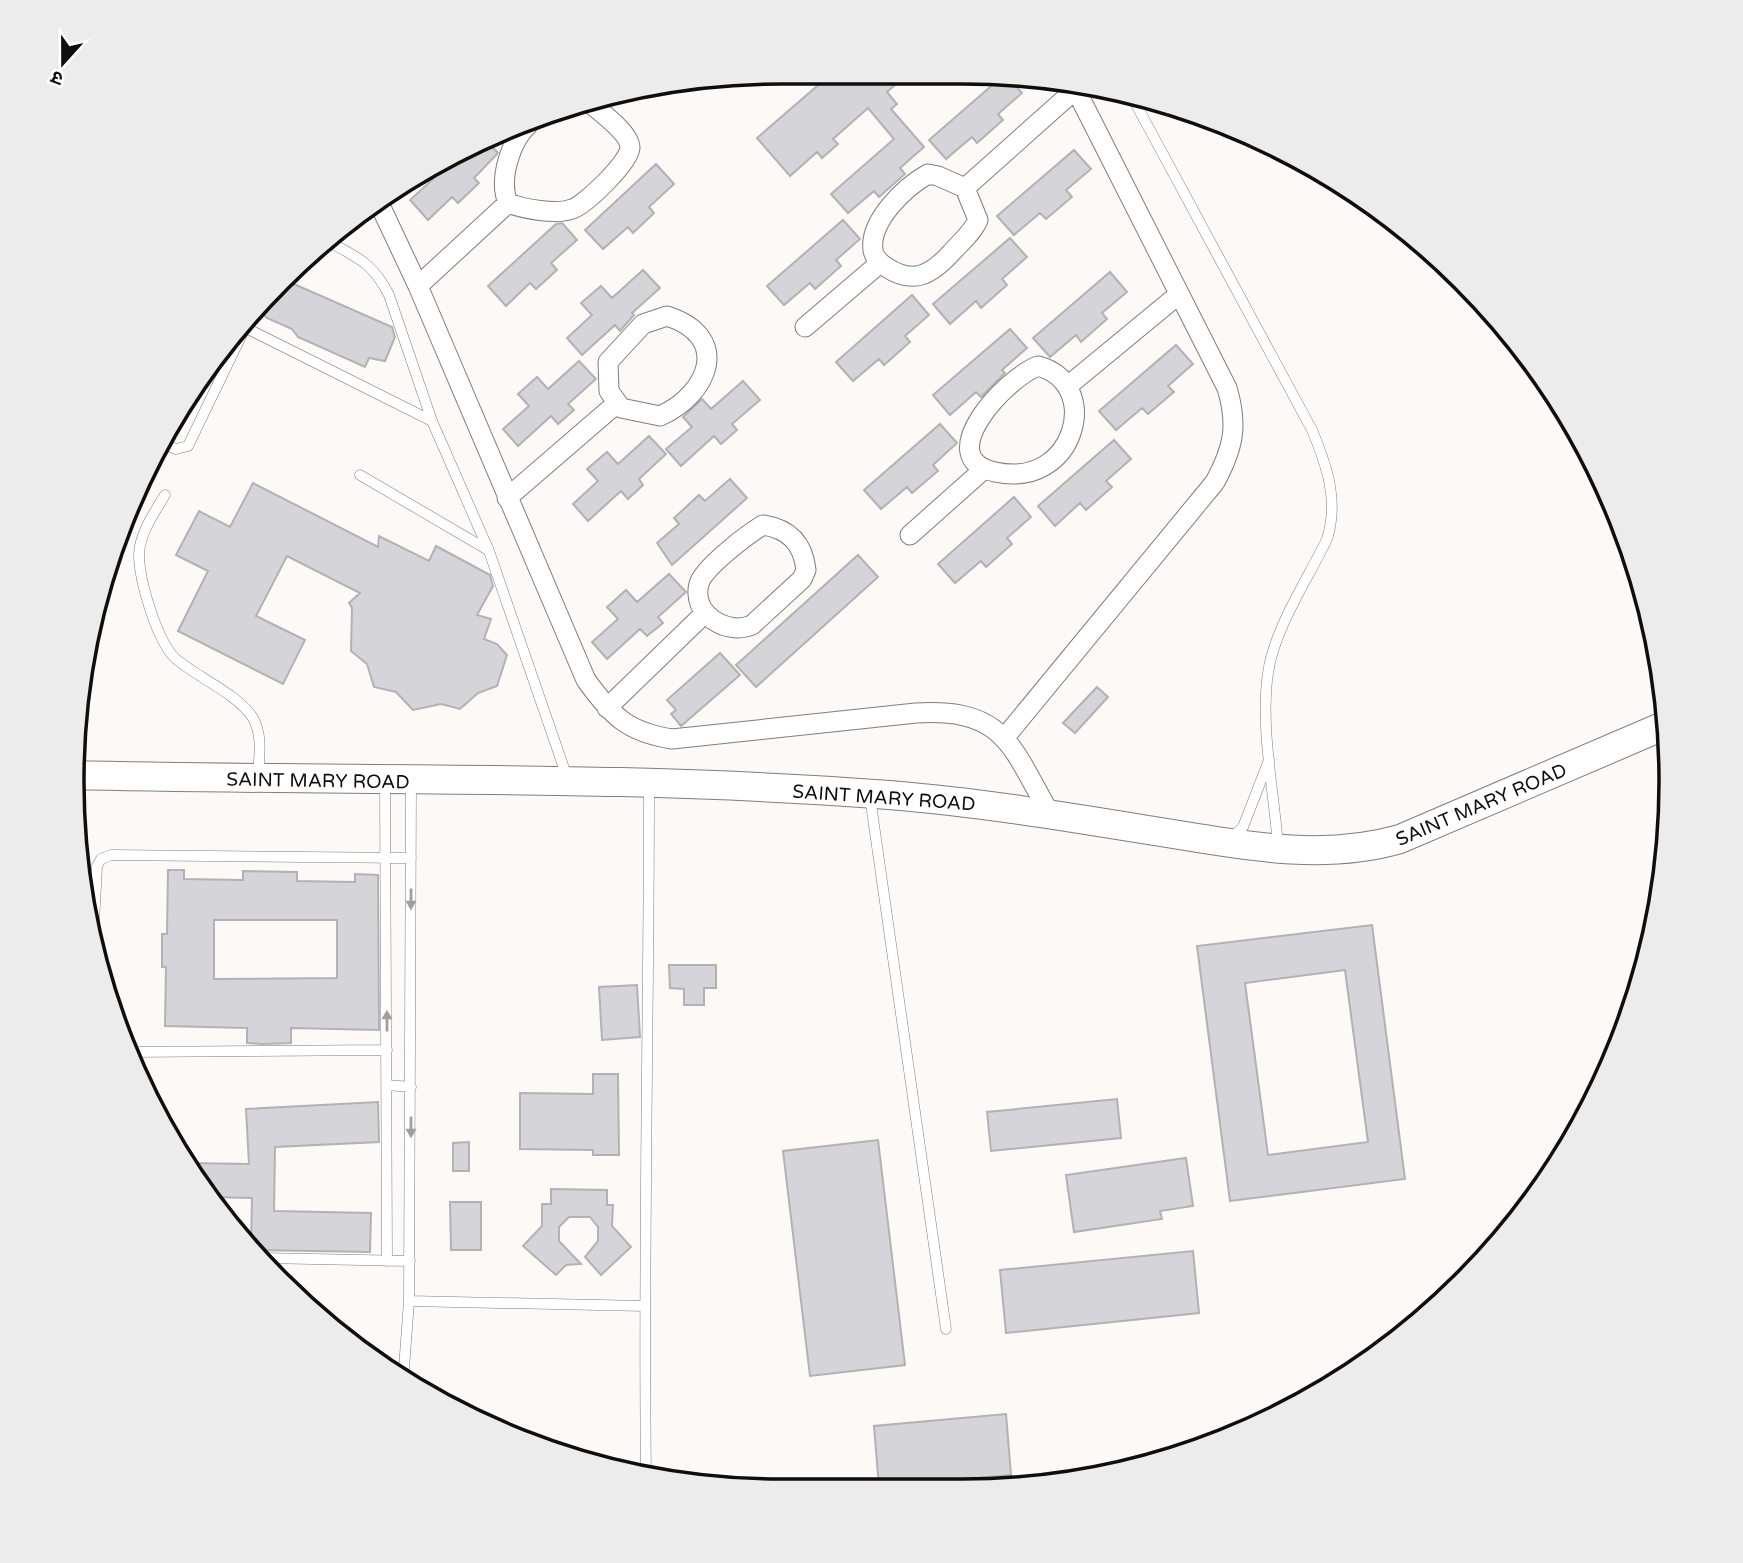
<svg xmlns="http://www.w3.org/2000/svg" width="1743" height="1563" viewBox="0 0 1743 1563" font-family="'Varela Round','Noto Sans Devanagari',sans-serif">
<rect width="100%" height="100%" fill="#fcf9f6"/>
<path fill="#d5d5d9" stroke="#b2b2b5" stroke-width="2" fill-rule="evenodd" d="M831,74L904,77L887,92L897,104L891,109L924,147L900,168L905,174L879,197L874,191L848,213L831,194L894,139L868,108L833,139L838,144L822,158L817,152L790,176L757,138Z
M997,81L1012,82L1022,93L998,114L1003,120L977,143L972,137L946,159L929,140Z
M485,139L498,153L474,178L479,183L458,203L452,197L428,220L410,200L471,144Z
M1074,150L1091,169L1066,190L1072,197L1046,219L1040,213L1014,235L997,216Z
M656,164L674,184L649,207L654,213L633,233L628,227L603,249L585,230Z
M843,220L860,239L836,260L841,266L815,289L810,283L784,305L767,286Z
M562,223L577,240L551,263L557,270L536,289L530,283L506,306L488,286L556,224Z
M1010,238L1027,257L1002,279L1007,285L981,308L976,301L950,324L933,304Z
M643,270L660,288L632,313L634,315L620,331L615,325L582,355L567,338L592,315L581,303L601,286L612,298Z
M1110,272L1127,292L1102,313L1107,319L1081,342L1076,335L1050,357L1033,338Z
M287,281L392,327L395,337L385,361L369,358L365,367L298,337L292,329L267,318L261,313L265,303Z
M912,295L929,315L905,336L910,342L884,365L879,359L853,381L836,362Z
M1010,329L1027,348L1002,370L1005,373L981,397L976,392L950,415L933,395Z
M1176,345L1193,364L1168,386L1174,392L1148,414L1142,408L1116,430L1099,411Z
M579,361L596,379L568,404L574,410L558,424L551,416L518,446L503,429L529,406L518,394L537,377L548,389Z
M743,381L760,400L732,424L737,430L721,444L714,436L681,466L666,449L692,427L683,417L702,399L711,409Z
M940,424L957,443L933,465L938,471L912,493L907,487L881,509L864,490Z
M649,436L666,454L639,479L643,485L628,499L621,491L588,521L573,504L598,481L587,469L607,452L618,464Z
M1114,440L1131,459L1106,481L1112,487L1086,510L1080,503L1055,526L1038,506Z
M730,479L747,498L672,565L657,543L679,524L674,518L699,495L705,501Z
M253,483L378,547L379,536L429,561L436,546L490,575L493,586L477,615L491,619L484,639L497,644L507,655L497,686L478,693L460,709L441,704L413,710L396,692L374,687L367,664L351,651L352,608L349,603L360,593L287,556L256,616L305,640L283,684L178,631L208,571L176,555L199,511L230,527Z
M1014,497L1031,517L1007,538L1012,544L986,567L981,561L955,583L938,564Z
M858,555L878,577L756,687L736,665Z
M669,574L686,592L658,617L663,623L647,636L640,629L607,659L592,642L618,619L607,607L626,590L637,602Z
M720,653L740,675L681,726L671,714L676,710L667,700Z
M1097,687L1108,697L1075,733L1063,723Z
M168,870H184V879L243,880V871L297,872V881L355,882V874L378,875L379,1030L291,1028V1043L263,1044L247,1043V1028L165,1026L166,967H162V934H167ZM214,920H337V978L214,979Z
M1372,925L1405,1179L1230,1201L1197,946ZM1345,970L1368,1142L1268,1155L1245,983Z
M669,965H716V988H704V1005H684V989L670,988Z
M637,985L640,1037L602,1040L599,987Z
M593,1074H618L619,1155H593V1150L520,1149V1093L593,1094Z
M1117,1099L1121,1138L991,1151L987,1112Z
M378,1102L379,1142L275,1147L274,1211L371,1213L370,1252L255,1250L251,1246L252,1198L208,1197L187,1163L249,1164L246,1109Z
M878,1140L905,1365L810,1376L783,1151Z
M469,1142V1171H453V1143Z
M1186,1158L1193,1206L1160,1211L1162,1219L1074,1232L1066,1175Z
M551,1189L607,1190V1205H613L612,1226L631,1247L601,1275L585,1257L598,1241V1227L590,1217H569L559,1227V1241L581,1264L566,1265L556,1275L523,1246L542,1226V1204H551Z
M450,1202H481V1250H451Z
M1193,1251L1199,1313L1006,1333L1000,1270Z
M1006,1414L1011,1475L879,1487L874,1426Z"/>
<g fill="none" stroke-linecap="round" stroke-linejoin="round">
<defs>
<path id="lane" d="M1131,95L1312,430C1327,466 1339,501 1327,539C1308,579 1274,629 1268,673C1260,726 1274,792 1278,846
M327,241C357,257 373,263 389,295L432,421L489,551L567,777
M242,326L432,421
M160,443L176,449L188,446L245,328
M360,475L488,550
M165,495C154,513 140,533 139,554C139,580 157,642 176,659C197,677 239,695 253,718C263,736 259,757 258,776
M80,698L88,662L87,639
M385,782L387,1261
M870,797L946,1329
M1230,839L1243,827L1269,760
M93,941L97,866L101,859L111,855L411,858
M129,1052L387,1050
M387,1085L411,1087
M263,1258L410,1261
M409,1301L644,1306
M387,1368H404L409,1301L411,782
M646,1475C643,1246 649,1016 649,787"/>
<path id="street" d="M529,124C511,140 498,179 508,203C524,209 556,215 572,209C585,205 631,161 630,147C629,132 601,113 590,103
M928,174L938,176L965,188L978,220C973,232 960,243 951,253C931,275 913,285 886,267C880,263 874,258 873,250C869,221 905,187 928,174Z
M965,188L1076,89
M378,201L418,286L586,680C612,716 627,732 672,739L916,713C1005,708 1011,746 1050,814
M418,286L508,203
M667,316C732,337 709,394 660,416L621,408L609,391L608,362L643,324Z
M805,327L880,263
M1038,366C1103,383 1076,490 995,472C930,458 1006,378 1038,366Z
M1069,385L1178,295
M507,498L616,404
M763,525C789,529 803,543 806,570L802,579L752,625C727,636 691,614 699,584C703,568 748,534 763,525Z
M910,535L983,470
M607,708L704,614
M1006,736L1215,482C1234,447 1238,425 1227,388L1073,84"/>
<path id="secondary" d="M72,775C345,782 618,774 889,795C976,802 1062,816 1148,830C1232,843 1317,863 1400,839L1668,724"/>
</defs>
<use href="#lane" stroke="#807d7b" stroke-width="11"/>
<use href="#street" stroke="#807d7b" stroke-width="21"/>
<use href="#secondary" stroke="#807d7b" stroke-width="30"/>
<use href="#lane" stroke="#fff" stroke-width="10"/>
<use href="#street" stroke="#fff" stroke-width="19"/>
<use href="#secondary" stroke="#fff" stroke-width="28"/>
</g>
<defs><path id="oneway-solid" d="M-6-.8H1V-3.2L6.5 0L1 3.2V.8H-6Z" transform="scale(1.75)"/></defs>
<g fill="#9f9f9e">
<use href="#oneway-solid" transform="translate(411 899) rotate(90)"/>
<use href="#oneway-solid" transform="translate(387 1021) rotate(-90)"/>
<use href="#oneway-solid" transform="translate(411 1127) rotate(90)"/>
</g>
<g text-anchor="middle" stroke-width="6" stroke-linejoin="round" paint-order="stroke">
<g font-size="19" fill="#0f0e0d" stroke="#fff">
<text transform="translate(318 780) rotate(1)" y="7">SAINT MARY ROAD</text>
<text transform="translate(884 797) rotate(4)" y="7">SAINT MARY ROAD</text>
<text transform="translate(1481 804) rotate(-23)" y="7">SAINT MARY ROAD</text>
</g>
</g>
<path d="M0 0H1743V1563H0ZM781 84H962A697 697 0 0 1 1659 781V782A697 697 0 0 1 962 1479H781A697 697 0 0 1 84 782V781A697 697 0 0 1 781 84Z" fill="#ececec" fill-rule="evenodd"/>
<path fill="none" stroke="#0f0e0d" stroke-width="3.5" d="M781 84H962A697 697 0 0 1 1659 781V782A697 697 0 0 1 962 1479H781A697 697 0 0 1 84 782V781A697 697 0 0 1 781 84Z"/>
<g transform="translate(63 63) rotate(201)" stroke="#ffffff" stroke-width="5" paint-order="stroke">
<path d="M0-5L12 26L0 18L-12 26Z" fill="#0f0e0d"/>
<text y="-10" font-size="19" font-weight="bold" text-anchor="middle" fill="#0f0e0d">उ</text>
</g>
</svg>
